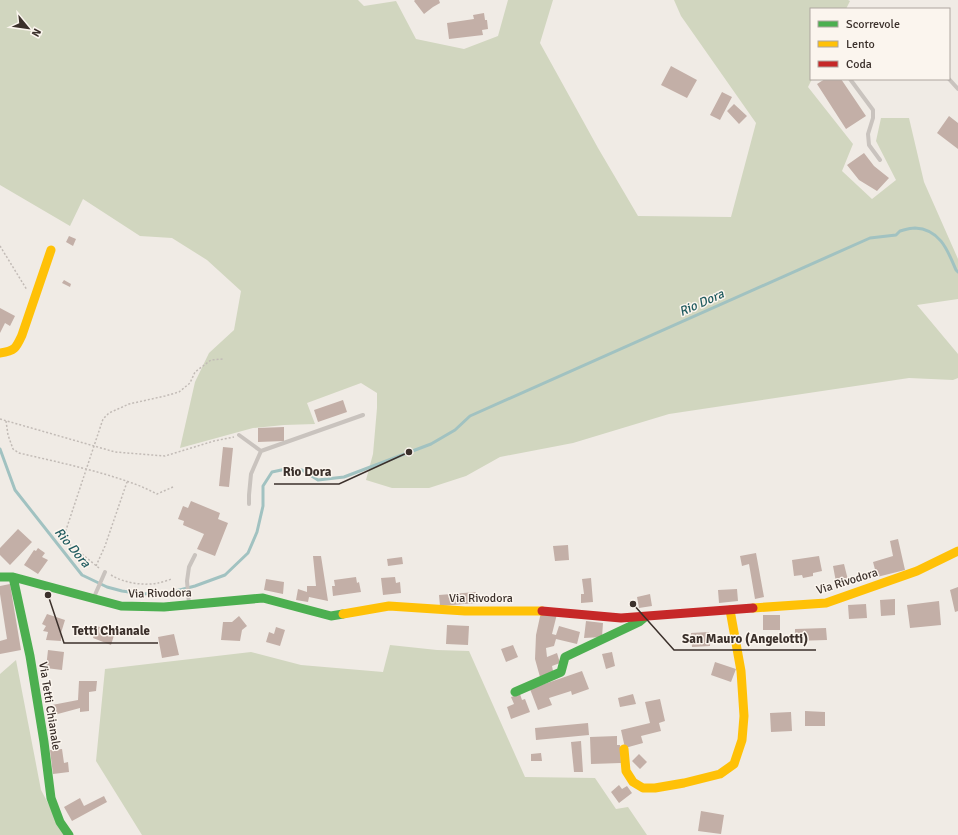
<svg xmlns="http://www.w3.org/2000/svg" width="958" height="835" viewBox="0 0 958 835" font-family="Signika,sans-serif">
<rect width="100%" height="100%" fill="#f0ebe5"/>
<path fill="#d1d6bf" d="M0,0H358L364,6L396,1L416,39L464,49L498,36L508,0H553L540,43L598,148L638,216L731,217L756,123L681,16L674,0H848L850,1L846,9H811L812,79L808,87L853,144L842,171L872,199L896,180L876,141L881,118H909L924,182L958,259V299L917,305L958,354V378L953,380L909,378L669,414L573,443L500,457L466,476L429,488H392L366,480L373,454L377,408V393L361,383L307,403L315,424L284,425L253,428L180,448L195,382L209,353L234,330L241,291L207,260L172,238L140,236L83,199L70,226L0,185Z
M390,645L437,650L469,651L525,777L595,778L616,809L628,807L647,835H142L96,761L105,669L251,652L301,665L383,672Z
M16,660L41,790L65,835H0V674Z"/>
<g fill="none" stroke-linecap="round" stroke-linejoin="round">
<path stroke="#a1c2c1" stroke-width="3" d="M0,449L15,490L82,575L107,587L122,591L143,594L172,592L195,586L225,575L248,553L257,532L263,506V486L272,472L286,469L302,470L318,480L344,477L431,444L455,430L470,416L870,238L896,235L900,231C904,230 910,228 915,228C940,229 948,251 956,270L958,272"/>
</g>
<path fill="#c3afa7" d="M415,0H439L440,3L433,7L424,14L414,1Z
M484,13L485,20H487L488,29L482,30L483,35L449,39L447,23L474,19L473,15Z
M671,66L697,80L687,98L661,85Z
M825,79H841L866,116L846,129L817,84Z
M722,92L732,97L720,120L710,115Z
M734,104L747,116L739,124L727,111Z
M949,116L958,123V149L937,133Z
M864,153L874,166L889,178L877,191L859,180L847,165Z
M69,236L76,239L73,246L66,242Z
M64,280L71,284L70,287L62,283Z
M0,308L15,316L10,326L5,323L0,333Z
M343,400L347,412L318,422L314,410Z
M284,427V441L258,442V428Z
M223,447L233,448L229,487L219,486Z
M191,501L220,513L218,519L228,523L215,556L197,549L204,534L183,525L184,521L178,519L183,506L188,508Z
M18,529L32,542L10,565L0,555V548Z
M898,539L905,570L877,577L873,562L893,556L890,541Z
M568,545L569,560L555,561L553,546Z
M38,548L45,553L42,557L48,560L38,574L24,565L34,550L36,551Z
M756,553L764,597L755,599L749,564L742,566L740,556Z
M313,556H321L328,601L309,597L308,602L296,600L298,589L307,592V586H316Z
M819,556L822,571L813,573V576L803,578L802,575L794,576L792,560Z
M402,557L403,564L388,566L387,559Z
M844,564L848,580L836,582L833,566Z
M356,577L357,583L359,582L361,592L333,596L332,586H335L334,580Z
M395,577L396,583L400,582L401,593L383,595L381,578Z
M591,578L593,602L581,603V594H584L582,579Z
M266,579L284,582L283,594L264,590Z
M10,584L21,650L0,654V641L7,639L0,594V586Z
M958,587V611L955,612L950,590Z
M737,589L738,601L719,603L718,590Z
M476,592L477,603L440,606L439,595Z
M650,594L652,606L639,608L637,597Z
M895,599V615L881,616L880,600Z
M939,601L941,625L910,628L907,605Z
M866,604L867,618L849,619L848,605Z
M541,612L557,614L552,634L556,635L559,626L580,632L577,644L556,639L554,646L546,648L547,657L557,653L560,663L552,666L553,671L540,677L535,659L536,635Z
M47,614L65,620L61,633V641L46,640L48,632L43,631L46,626L42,624Z
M763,615H780V630H763Z
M239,616L247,626L242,630L240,641L221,640L223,622H232Z
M586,621L603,623L602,637L584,638Z
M447,625L469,626L468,645L446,644Z
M97,626L115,632L111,645L93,638Z
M276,627L285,630L280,646L266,642L269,632L274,634Z
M826,628L827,640L795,641V629Z
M709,632L710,646L692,647L691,633Z
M174,634L179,655L162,658L158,637Z
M513,645L518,657L506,662L501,649Z
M48,650L64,652L62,670L46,668Z
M612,652L615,666L606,669L602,654Z
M715,662L736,669L731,682L711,675Z
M582,671L589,689L572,695L571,691L549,698L552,705L538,710L530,689Z
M79,681H97L96,691L89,692V711L80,712V708L54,715L52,705L78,700Z
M520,694L522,700L525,699L530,712L511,719L507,707L514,704L511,697Z
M633,694L636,704L620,707L618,698Z
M660,699L665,721L659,723L661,731L641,736L643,743L625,748L621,730L650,723L645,702Z
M805,711L825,712V726H805Z
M791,712L792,731L771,732L770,713Z
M588,723L589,735L536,740L535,728Z
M617,736V745H620L621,763L591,764L590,737Z
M581,741L583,772H574L571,742Z
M62,749L64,763L68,762L69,772L53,774L50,750Z
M541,753L542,761H531V754Z
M639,754L647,762L640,769L632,761Z
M619,785L622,789L627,786L632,793L619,803L611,792Z
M104,796L107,802L72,821L64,807L80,798L84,806Z
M701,811L724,815L721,834L698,831Z"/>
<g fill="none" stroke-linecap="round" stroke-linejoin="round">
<path stroke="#c2bbb6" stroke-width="1.5" stroke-dasharray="2 2" stroke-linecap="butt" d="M0,246L27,290
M0,419L115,452L165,456L214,441L234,437
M6,421L8,435L13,449L19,453C57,462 96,470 132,483C141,486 149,490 157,494L173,487
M96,566L105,546L127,482
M99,568L67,542L66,530L103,419L109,413L129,404L165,396L179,392L190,383L195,372L211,360L223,359
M111,575C124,583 143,586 158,583C162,582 167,581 171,579"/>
<path stroke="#c9c3be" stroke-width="4" d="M850,79L873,110V118L868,134L869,145L880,160
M949,79L958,89
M239,435L261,451L251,474L249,495V504
M261,451L363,415
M94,597L105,572
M189,604L187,581L189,567L195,555"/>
<path stroke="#4caf50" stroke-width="9" d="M0,577H13L121,606L164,607L263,598L331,616L343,614
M13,577L30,656L44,742L51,798L60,822L69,835
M515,692L561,672L565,657L639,622L645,617"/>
<path stroke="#ffc107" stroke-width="9" d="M0,353C15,351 16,348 22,335L51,250
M753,608L826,603L917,571L958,551
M343,614L389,606L465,611H542
M624,749L626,771L633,782L643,788H655L684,783L720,774L734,764L742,740L744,716L741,671L730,610"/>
<path stroke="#c62828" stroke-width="9" d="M542,611L621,618L753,608"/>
</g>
<g text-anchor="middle" stroke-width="3" stroke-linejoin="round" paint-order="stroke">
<g font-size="12" fill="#3b302b" stroke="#fbf5ee">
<text transform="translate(847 581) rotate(-17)" y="4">Via Rivodora</text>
<text transform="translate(160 593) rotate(-1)" y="4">Via Rivodora</text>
<text x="481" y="602">Via Rivodora</text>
<text transform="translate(50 706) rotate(81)" y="4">Via Tetti Chianale</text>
</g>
<g font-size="13" font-style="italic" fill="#1f5a5e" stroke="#fbf5ee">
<text transform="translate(701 302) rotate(-24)" y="5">Rio Dora</text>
<text transform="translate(73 547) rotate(50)" y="5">Rio Dora</text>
</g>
</g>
<path fill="none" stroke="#3b302b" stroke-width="1.5" d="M409 452L339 484H274M48 595L64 643H158M633 604L674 650H816"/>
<g fill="#3b302b" stroke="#fbf5ee" stroke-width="1.5">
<circle cx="409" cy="452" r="4"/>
<circle cx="48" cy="595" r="4"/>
<circle cx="633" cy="604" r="4"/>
</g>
<g font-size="13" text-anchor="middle" font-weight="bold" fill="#3b302b" stroke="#fbf5ee" stroke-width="3" stroke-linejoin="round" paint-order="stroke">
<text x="307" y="476">Rio Dora</text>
<text x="111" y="635">Tetti Chianale</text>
<text x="745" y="643">San Mauro (Angelotti)</text>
</g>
<rect x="810" y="8" width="140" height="72" fill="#fbf5ee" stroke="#aea6a0"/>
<rect x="818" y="21" width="20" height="6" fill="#4caf50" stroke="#aea6a0"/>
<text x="846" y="28" font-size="12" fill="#3b302b">Scorrevole</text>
<rect x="818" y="41" width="20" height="6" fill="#ffc107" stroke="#aea6a0"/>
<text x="846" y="48" font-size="12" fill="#3b302b">Lento</text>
<rect x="818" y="61" width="20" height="6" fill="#c62828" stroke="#aea6a0"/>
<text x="846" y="68" font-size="12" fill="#3b302b">Coda</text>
<g transform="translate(28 28) rotate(119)" stroke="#fbf5ee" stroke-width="3" paint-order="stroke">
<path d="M0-3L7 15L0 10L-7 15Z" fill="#3b302b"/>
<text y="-6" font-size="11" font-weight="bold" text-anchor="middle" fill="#3b302b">N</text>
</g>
</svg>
